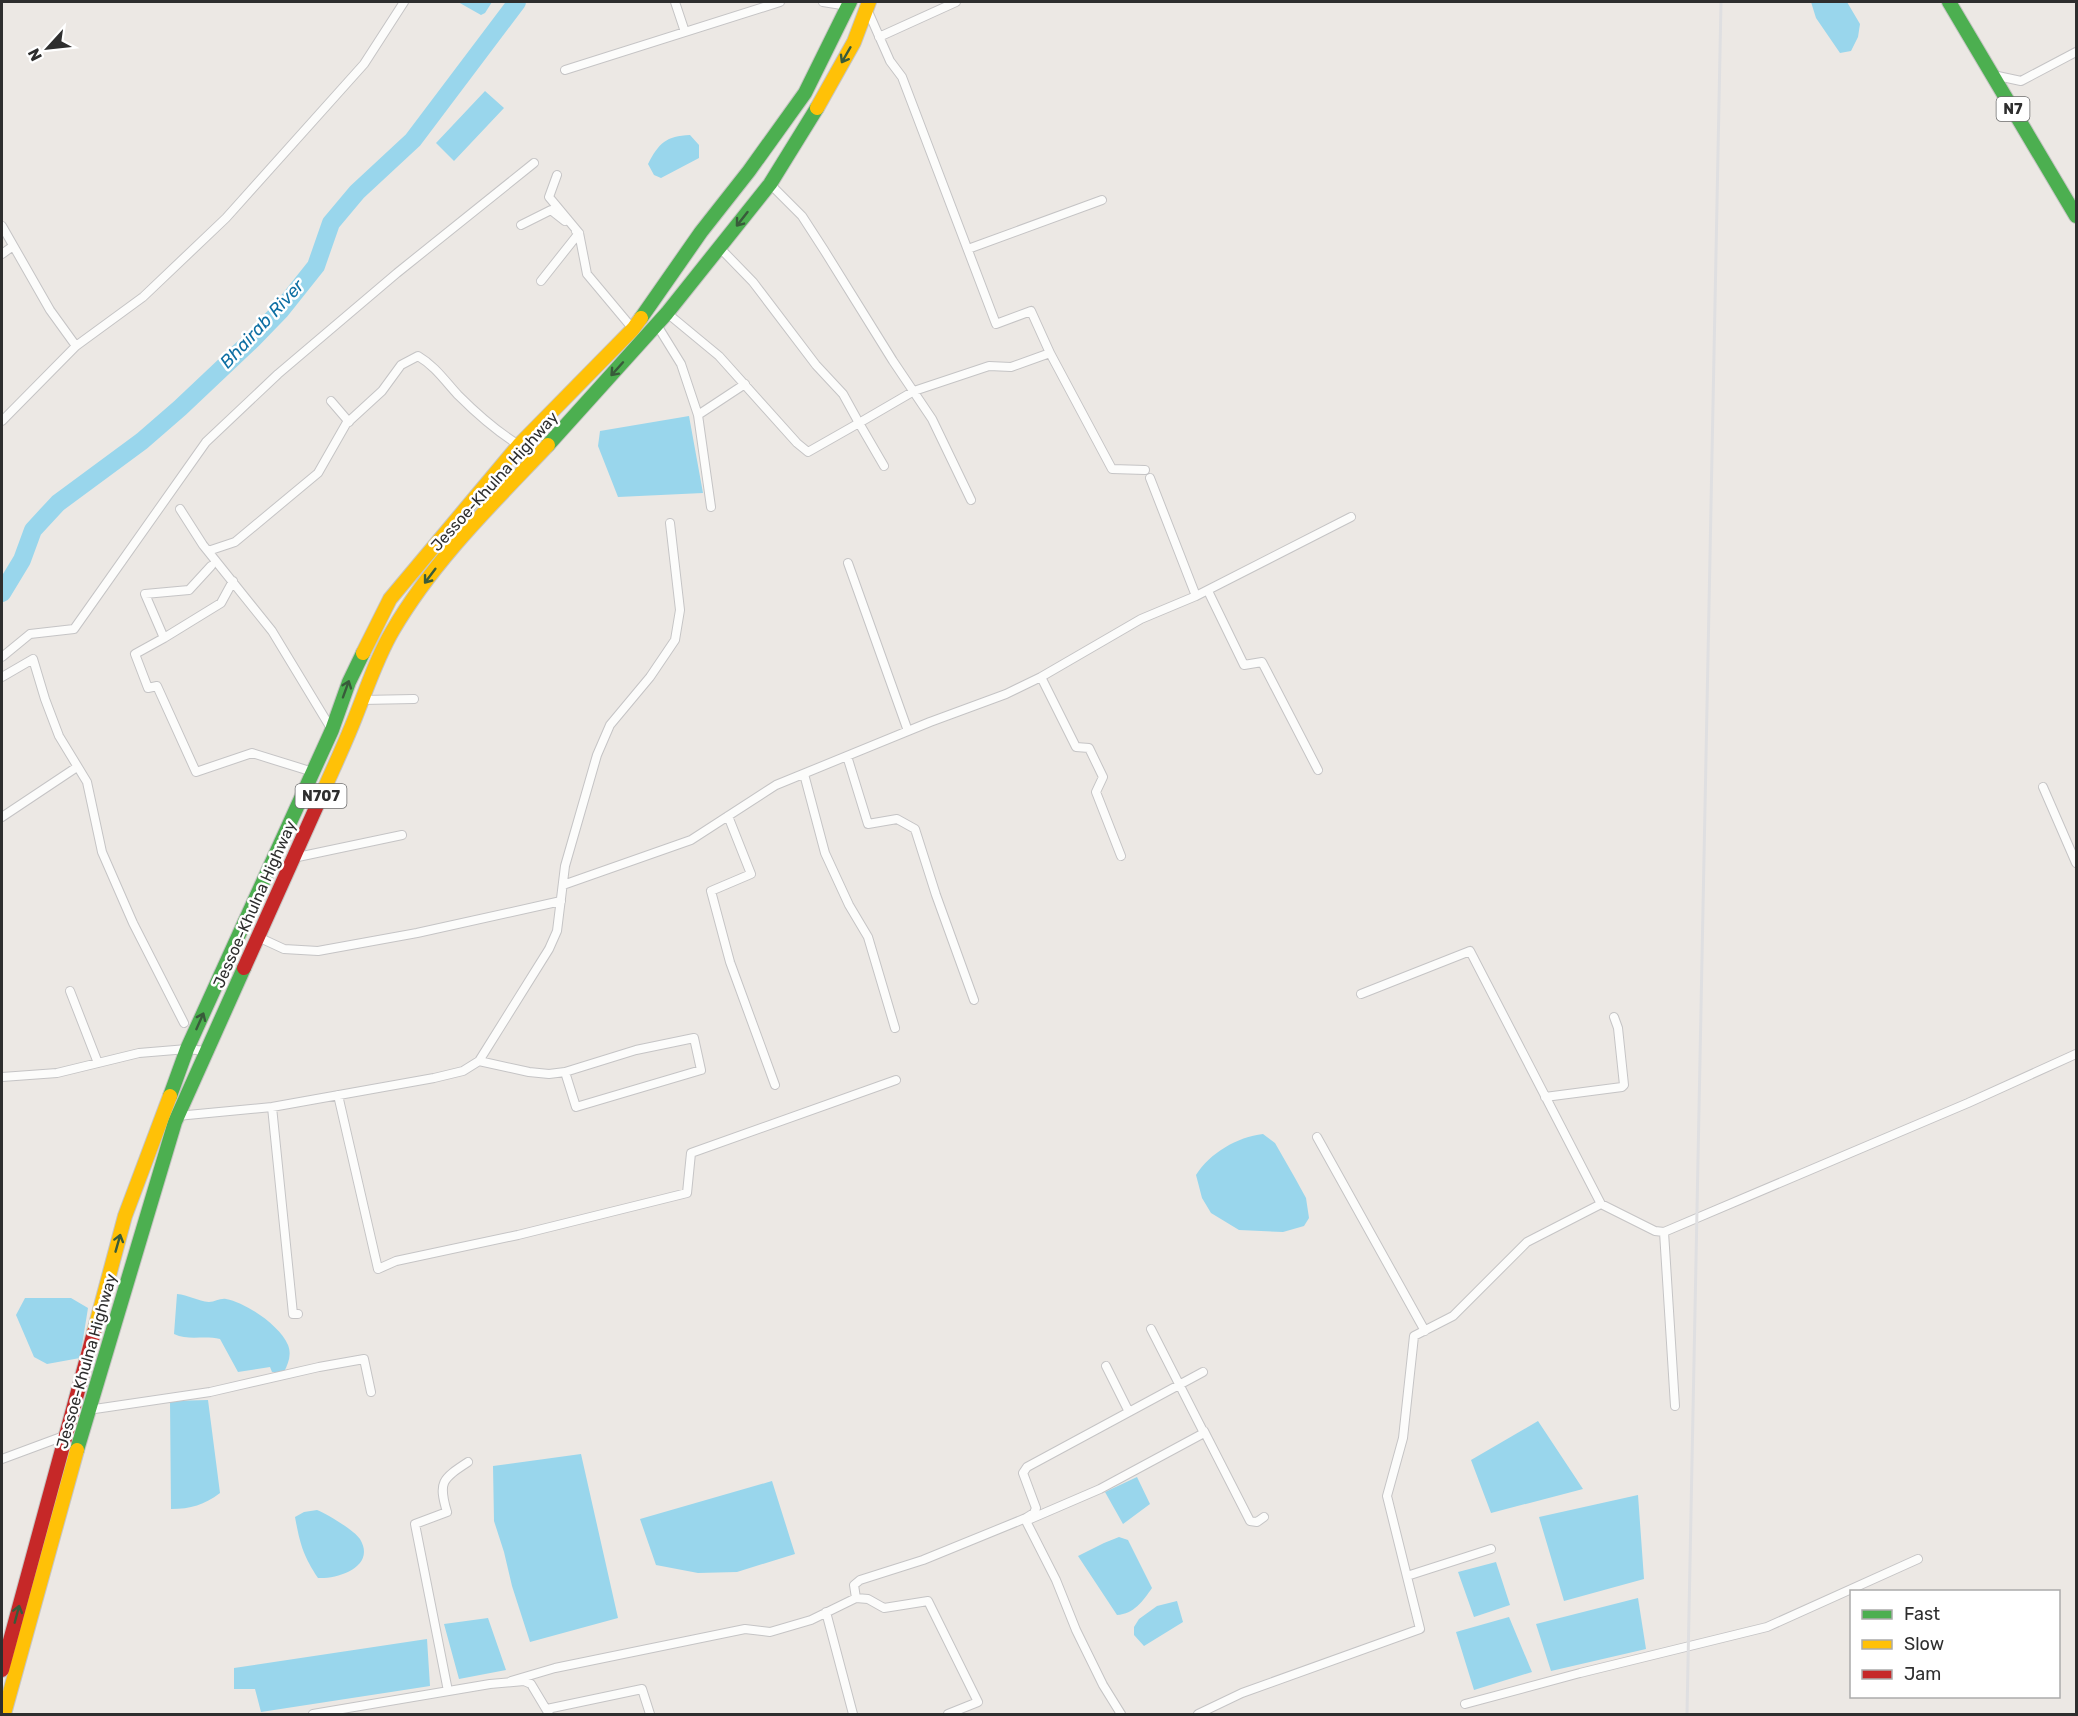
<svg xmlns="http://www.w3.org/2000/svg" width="2078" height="1716" viewBox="0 0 2078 1716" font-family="Rubik,sans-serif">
<rect width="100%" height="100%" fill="#ece8e4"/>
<path fill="#99d6ec" d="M458,2H457H492L485,13L481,15Z
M1811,2H1847L1860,24L1858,37L1851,51L1840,53L1816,18Z
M485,91L504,108L454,161L436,143Z
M690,135L699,145V158L661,178L654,175L648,164C659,143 666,136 690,135Z
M689,416L703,493L618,497L598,446L600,431Z
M1263,1134L1275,1143L1295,1178L1306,1198L1309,1218L1304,1226L1283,1232L1239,1230L1211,1213L1202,1198L1196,1175C1210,1153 1237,1137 1263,1134Z
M177,1294C188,1295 198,1301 209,1302C215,1302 220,1298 226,1299C247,1303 280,1326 288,1345C292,1355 288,1364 284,1372H272L270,1367L238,1372L220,1339C204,1335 189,1341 174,1334Z
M25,1298H71L88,1308L80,1358L47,1364L34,1357L16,1315Z
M208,1400L220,1493C204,1505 191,1509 171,1509L170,1401Z
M1538,1421L1583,1489L1491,1513L1471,1460Z
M581,1454L618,1618L530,1642L512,1586L504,1552L494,1521L493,1466Z
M1137,1477L1150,1504L1123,1524L1105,1492Z
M772,1481L795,1554L737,1572L698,1573L656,1565L640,1519Z
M1638,1495L1644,1579L1564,1601L1539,1517Z
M317,1510C327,1514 354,1530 360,1539C376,1566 340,1579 318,1578C303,1555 300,1544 295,1517L304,1512Z
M1119,1537L1128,1540L1152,1588C1143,1601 1134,1614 1117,1615L1078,1556L1104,1543Z
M1496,1562L1510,1605L1474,1617L1458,1572Z
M1638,1598L1646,1649L1551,1671L1536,1624Z
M1177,1601L1183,1622L1144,1646L1134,1635V1627L1139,1619L1157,1606Z
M1509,1617L1532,1672L1474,1690L1456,1632Z
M488,1618L506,1670L459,1679L444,1624Z
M427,1639L430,1686L261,1712L255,1689H234V1668Z"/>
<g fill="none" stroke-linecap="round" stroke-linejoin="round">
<path stroke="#99d6ec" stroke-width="18" d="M2,593L22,560L33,530L58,503L142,441L180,408L252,340L281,310L316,266L331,223L357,192L413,140L517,2"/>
<defs>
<path id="street" d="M675,2L685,32
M823,2L848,6
M867,9L890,61L902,77L996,324L1031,311L1050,353
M879,37L956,2
M565,70L780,2
M1993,75L2021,81L2076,52
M557,175L549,197L579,233L587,274L633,329
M770,184L802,216L824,250L893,361L932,419L971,500
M521,225L551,210L565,221
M2,226L50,310L76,346
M968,249L1102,200
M2,254L13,246
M541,281L579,233L576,231
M667,313L719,356L797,443L808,452L859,423L843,394L816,365L753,282L719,247
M660,330L681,364L698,415L711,507
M331,401L349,422
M698,415L745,384
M2,421L76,346L143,297L226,218L364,64L404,2
M884,466L859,423L914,391L989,366L1011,367L1050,353L1112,469L1145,470
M180,509L203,545L272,631L332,730
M208,551L235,542L318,473L346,424L382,391L401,365L418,356C435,366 445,381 458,395C477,414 496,431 519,445
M848,563L908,731
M211,566L189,590L145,594L164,638L135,654L148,688L157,686L196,772L252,753L313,772
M1208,591L1244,665L1262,662L1318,770
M1196,596L1351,517
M164,638L221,603L233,581
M2,657L30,634L74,629L206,442L278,374L397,273L534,163
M2,677L33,659L45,699L59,736L87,782L102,852L133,923L184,1023
M1041,677L1076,747L1089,748L1103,777L1096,792L1121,856
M362,700L414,699
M847,756L868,824L897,819L915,829L936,895L974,1000
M804,774L825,853L849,905L868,937L895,1028
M2043,787L2076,863
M728,816L751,874L711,891L730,962L775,1085
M2,817L74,769
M293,858L402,835
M563,885L691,840L776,785L930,722L1006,694L1041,677L1141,619L1196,596L1150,478
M258,937L284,949L318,951L417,933L561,901
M70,991L98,1063
M1361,994L1470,951L1601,1204
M479,1061L529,1072L549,1074L565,1072L636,1050L694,1038L701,1070L576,1107L565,1072
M2,1077L57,1073L139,1053L187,1049L206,1051
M338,1095L378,1269L396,1261L518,1235L687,1193L691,1153L896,1080
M1545,1097L1622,1087L1624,1085L1618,1028L1614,1017
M272,1107L293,1314H298
M177,1116L272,1107L434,1078L463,1071L479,1061L549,949L557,931L565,866L597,755L610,725L650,677L675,640L680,610L670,523
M1317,1137L1425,1331
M1664,1232L1675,1406
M1106,1366L1129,1412
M88,1410L210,1392L319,1367L364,1359L371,1392
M1204,1431L1250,1521L1257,1522L1264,1517
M2,1459L64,1436
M1407,1576L1491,1549
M856,1598L854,1585L860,1580L923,1560L1026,1518L1034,1513L1036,1508L1023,1473L1027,1467L1203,1372
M826,1612L853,1714
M511,1681L555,1668L745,1629L770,1632L811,1620L856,1598L868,1599L884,1608L928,1601L978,1702L948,1714
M448,1691L415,1524L447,1512C438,1482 442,1479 468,1462
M1465,1704L1580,1673L1767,1627L1918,1559
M547,1709L642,1689L650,1714
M313,1714L490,1684L524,1681L531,1684L549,1714
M1121,1714L1103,1685L1076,1630L1056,1580L1027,1523L1028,1520L1100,1489L1204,1433L1151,1329
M1198,1714L1242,1693L1420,1629L1387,1496L1403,1438L1414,1336L1453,1316L1527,1242L1601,1204L1655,1231L1664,1232L1968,1103L2076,1054"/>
<path id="fast" d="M1949,2L2076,216
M641,318L701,232L749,171L805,93L850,2
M548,445L667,313L770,184L817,108
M170,1096L187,1049L332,730L349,682L363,653
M77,1450L175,1122L244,968"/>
<path id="slow" d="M817,108L854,42L869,2
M363,653L390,599L519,445L633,329L641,318
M319,801C331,773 344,746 355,718C367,688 377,657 393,630C434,560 493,503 548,445
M94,1332L125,1216L170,1096
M4,1714L77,1450"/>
<path id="jam" d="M244,968L319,801
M2,1670L94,1332"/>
</defs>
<use href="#street" stroke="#c5c4c5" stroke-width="10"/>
<use href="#fast" stroke="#c6c5c4" stroke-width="16"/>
<use href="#slow" stroke="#c6c5c4" stroke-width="16"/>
<use href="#jam" stroke="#c6c5c4" stroke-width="16"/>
<use href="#street" stroke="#fcfcfb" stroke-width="8"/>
<use href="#fast" stroke="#4caf50" stroke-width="14"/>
<use href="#slow" stroke="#ffc107" stroke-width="14"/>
<use href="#jam" stroke="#c62828" stroke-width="14"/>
<path stroke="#dfdfe1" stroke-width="3" d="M1687,1714L1721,2"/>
</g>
<defs><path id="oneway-shaft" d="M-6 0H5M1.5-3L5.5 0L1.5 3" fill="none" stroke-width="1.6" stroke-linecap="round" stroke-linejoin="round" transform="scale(1.5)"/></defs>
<g stroke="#385b3a">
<use href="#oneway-shaft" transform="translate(846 55) rotate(120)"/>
<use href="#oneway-shaft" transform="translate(742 219) rotate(128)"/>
<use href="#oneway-shaft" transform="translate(617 369) rotate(132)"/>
<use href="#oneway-shaft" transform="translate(430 576) rotate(127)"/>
<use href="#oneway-shaft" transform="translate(346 689) rotate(-70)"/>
<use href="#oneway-shaft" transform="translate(200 1021) rotate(-66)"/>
<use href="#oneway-shaft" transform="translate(118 1243) rotate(-74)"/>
<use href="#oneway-shaft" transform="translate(17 1614) rotate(-75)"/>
</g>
<g text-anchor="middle" stroke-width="5" stroke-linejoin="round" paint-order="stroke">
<g fill="#fff" stroke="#6d6d6d" stroke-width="1.5">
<rect x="1996.5" y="97" width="33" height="24" rx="4.5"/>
<rect x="295.5" y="784" width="51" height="24" rx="4.5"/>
</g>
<g font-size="15" font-weight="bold" fill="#2e2e2e">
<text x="2013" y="114">N7</text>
<text x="321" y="801">N707</text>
</g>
<g font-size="16" fill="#2e2e2e" stroke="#fff">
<text transform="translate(494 481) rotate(-48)" y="6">Jessoe-Khulna Highway</text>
<text transform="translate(254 904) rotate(-66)" y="6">Jessoe-Khulna Highway</text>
<text transform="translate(86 1361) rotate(-74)" y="6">Jessoe-Khulna Highway</text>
</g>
<g font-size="18" font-style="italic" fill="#0d6fa3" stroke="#fff">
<text transform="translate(262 324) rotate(-47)" y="6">Bhairab River</text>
</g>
</g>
<rect width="2078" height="1716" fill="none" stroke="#2e2e2e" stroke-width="6"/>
<rect x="1850" y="1590" width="210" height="108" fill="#ffffff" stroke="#ababab" stroke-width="1.5"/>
<rect x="1862" y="1610" width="30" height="9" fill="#4caf50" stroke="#ababab" stroke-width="1.5"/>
<text x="1904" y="1620" font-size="18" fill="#2e2e2e">Fast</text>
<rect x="1862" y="1640" width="30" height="9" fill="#ffc107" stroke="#ababab" stroke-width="1.5"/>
<text x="1904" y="1650" font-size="18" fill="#2e2e2e">Slow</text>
<rect x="1862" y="1670" width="30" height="9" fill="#c62828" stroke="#ababab" stroke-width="1.5"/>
<text x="1904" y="1680" font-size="18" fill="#2e2e2e">Jam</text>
<g transform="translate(48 48) rotate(243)" stroke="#ffffff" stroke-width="4.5" paint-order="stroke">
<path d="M0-4.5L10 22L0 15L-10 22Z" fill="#2e2e2e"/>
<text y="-9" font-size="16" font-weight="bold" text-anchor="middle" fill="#2e2e2e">N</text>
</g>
</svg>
